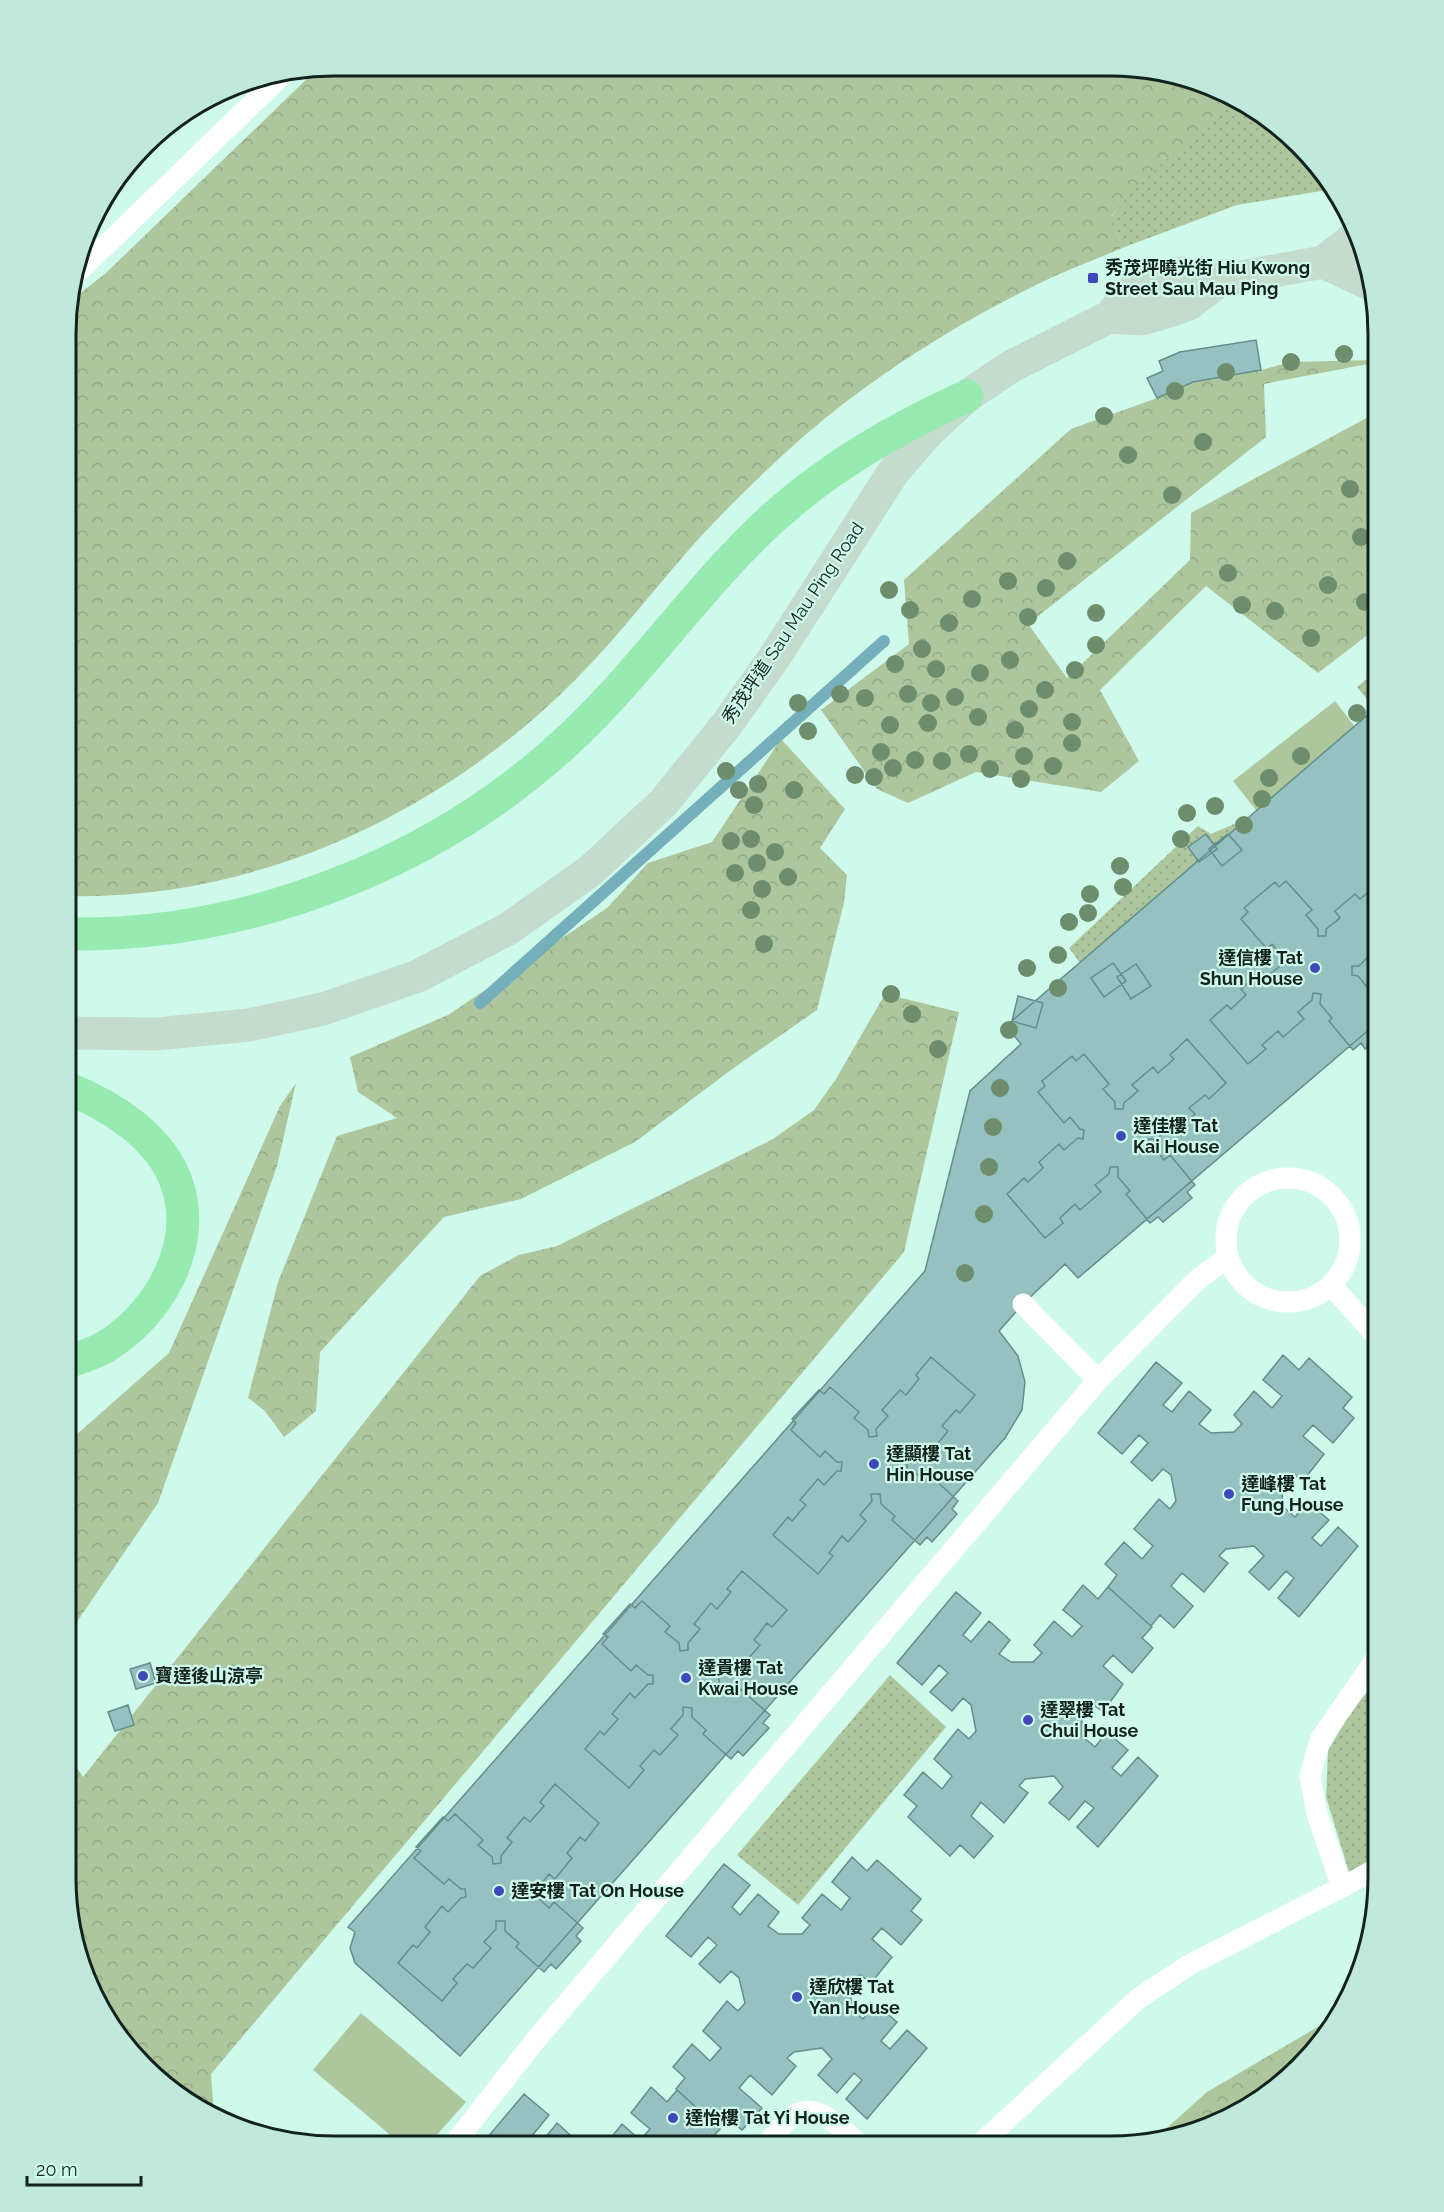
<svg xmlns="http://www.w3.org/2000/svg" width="1444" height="2212" viewBox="0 0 1444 2212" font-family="Raleway,'Noto Sans TC',sans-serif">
<defs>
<pattern id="forest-crowns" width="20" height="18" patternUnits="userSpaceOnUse" patternTransform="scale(1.5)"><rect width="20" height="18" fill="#adc69e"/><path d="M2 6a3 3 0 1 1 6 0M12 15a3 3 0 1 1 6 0" fill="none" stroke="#94aa88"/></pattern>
<pattern id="park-dots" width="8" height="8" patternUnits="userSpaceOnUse" patternTransform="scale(1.5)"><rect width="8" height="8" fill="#adc69e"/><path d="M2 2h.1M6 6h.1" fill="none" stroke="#94aa88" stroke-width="1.8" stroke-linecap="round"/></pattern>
</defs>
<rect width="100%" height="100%" fill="#cffaeb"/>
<path fill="url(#forest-crowns)" d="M335,66L1145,68L1212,86L1241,103L1231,104L1112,215L1122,248C1095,260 1066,270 1040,283C956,324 875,375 804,436C769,467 735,500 703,534C660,581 622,633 577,678C445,812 257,901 67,896L68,303L107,272L317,69Z
M1378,360V362L1264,384L1266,437L1028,624L1067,678L1190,560L1191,513L1370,416L1378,424V627L1318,673L1206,586L1100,690L1139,761L1101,792L976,772L908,803L877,789L821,710L909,644L904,580L1071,429L1157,398L1193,382L1261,370L1291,362Z
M781,739L845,809L820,848L847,875L844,903L817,1010L735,1067L635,1142L521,1199L444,1217L320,1352L316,1411L284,1437L264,1410L248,1398L278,1282L337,1136L397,1118L358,1092L350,1057L448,1015L607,908L648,863L712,842Z
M885,994L959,1012L904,1252L211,2074L214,2115L171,2091L122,2041L87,1980L66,1877V1752L83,1777L480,1276L519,1255L557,1246L773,1139L814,1110L836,1079Z
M296,1083L277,1166L158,1503L66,1638L67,1443L169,1353L280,1106Z
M1338,2015L1333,2027L1286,2080L1212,2125L1158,2136L1207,2092Z"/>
<path fill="url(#park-dots)" d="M1241,103L1273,121L1322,171L1333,189L1237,205L1122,248L1112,216L1133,191L1207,122L1231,104Z
M1378,670V712L1357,687Z
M1234,824L1250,850L1091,978L1069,948L1198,826L1211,834Z
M890,1675L946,1727L798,1905L737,1855Z
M1377,1681V1856L1349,1872L1326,1797L1328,1751L1351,1711Z"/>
<path fill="#adc69e" d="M1335,701L1376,754L1274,833L1233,781Z
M361,2013L466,2102L429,2144H401L313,2070Z"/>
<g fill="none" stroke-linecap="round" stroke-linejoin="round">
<path stroke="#75afbc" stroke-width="12" d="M480,1003L884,641"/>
</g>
<path fill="#95c2c1" stroke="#628e8c" stroke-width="1.5" d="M1256,340L1261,370L1193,382L1157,398L1147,378L1163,371L1159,361L1180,352Z
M1378,706V1022L1078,1278L1065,1264L1023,1304L999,1331L1018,1356L1025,1382L1022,1410L1005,1438L460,2056L355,1963L350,1948L355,1932L348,1927L925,1271L970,1091L1021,1044L1006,1026Z
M1206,834L1217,849L1199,862L1188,847Z
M1228,834L1242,850L1222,866L1209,849Z
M1378,876V959L1372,953L1359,966H1352V975L1358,976L1367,987L1372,982L1378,988V1039L1365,1049L1361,1043L1353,1050L1329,1021L1332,1018L1320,1004L1321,994L1313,993L1312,1000L1298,1012L1304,1019L1283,1037L1278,1031L1262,1045L1266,1049L1248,1064L1210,1020L1227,1005L1231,1009L1246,995L1241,989L1261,971L1267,977L1281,965H1286L1287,957L1282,956L1272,944L1267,949L1241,919L1248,912L1244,908L1275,882L1279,887L1286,881L1312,910L1306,915L1318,929V936H1326V929L1340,918L1335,911L1355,894L1360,899L1376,886L1372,881Z
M1113,963L1126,981L1104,997L1091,978Z
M1136,964L1151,986L1131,999L1117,977Z
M1018,996L1043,1003L1036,1028L1012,1021Z
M1187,1039L1226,1083L1209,1099L1205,1095L1189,1108L1195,1114L1174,1133L1169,1127L1156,1140L1149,1139L1150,1148L1155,1149L1164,1160L1170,1155L1195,1185L1187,1192L1192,1198L1163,1222L1158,1217L1150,1223L1126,1194L1130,1191L1118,1177V1167H1110L1109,1174L1095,1185L1101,1192L1080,1210L1075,1204L1060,1218L1063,1223L1045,1238L1007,1194L1024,1178L1028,1182L1043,1168L1039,1162L1059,1144L1064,1150L1078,1138L1083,1139L1084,1130L1080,1129L1070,1117L1064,1123L1038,1092L1045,1086L1042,1081L1072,1056L1076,1061L1084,1054L1109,1084L1103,1089L1115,1102V1109H1123L1124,1103L1138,1091L1132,1085L1153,1067L1158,1073L1174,1059L1170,1055Z
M1283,1355L1299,1370L1309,1358L1352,1397L1343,1408L1354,1418L1333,1443L1313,1425L1303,1436L1324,1454L1303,1481L1292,1473L1283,1477L1282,1506L1295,1517L1308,1502L1329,1520L1312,1538L1321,1546L1338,1527L1358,1546L1299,1617L1278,1598L1294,1578L1286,1571L1269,1590L1249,1572L1264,1556L1254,1546L1226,1549L1219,1556L1228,1563L1204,1592L1182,1573L1171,1586L1193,1606L1174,1628L1160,1615L1151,1626L1108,1587L1117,1575L1105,1564L1124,1542L1142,1559L1153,1546L1134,1529L1159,1499L1170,1509L1176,1501L1171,1475L1163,1469L1152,1481L1131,1462L1148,1443L1139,1435L1122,1454L1098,1433L1156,1362L1182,1383L1163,1405L1172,1412L1189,1391L1211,1410L1199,1424L1211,1433L1234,1432L1242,1424L1234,1415L1254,1391L1272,1408L1282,1396L1263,1380Z
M931,1357L975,1395L960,1413L956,1410L942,1426L948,1431L931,1452L924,1447L913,1461H907V1466L908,1472L913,1471L925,1481L930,1475L958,1501L952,1509L957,1514L932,1542L927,1537L920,1545L892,1520L895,1516L881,1504L880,1494H871L872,1501L860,1515L866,1521L848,1542L842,1536L829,1553L833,1556L818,1574L773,1535L788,1517L792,1521L806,1505L800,1500L818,1479L824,1485L837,1471H841L842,1462H837L825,1451L820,1457L791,1430L796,1423L792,1419L819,1390L824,1394L830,1387L859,1412L854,1418L868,1430L869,1437L877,1436L876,1429L888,1416L882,1410L900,1390L906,1395L919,1379L916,1375Z
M742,1571L787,1610L772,1627L767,1623L754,1640L760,1645L742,1666L736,1661L725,1675H718L720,1685L725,1684L736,1695L741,1689L746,1694L770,1715L763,1723L769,1728L743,1756L738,1751L731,1759L703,1734L706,1730L692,1717V1708L683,1707V1715L671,1729L678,1735L660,1755L654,1750L640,1766L644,1770L629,1788L585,1749L600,1731L604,1735L618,1719L612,1714L630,1693L635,1698L648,1684H653V1675H648L636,1665L631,1671L602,1644L608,1637L603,1634L630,1604L635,1608L642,1601L670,1626L665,1632L679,1643L680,1651L688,1650V1643L700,1629L694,1624L711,1603L717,1609L731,1592L727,1589Z
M1083,1585L1098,1599L1108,1587L1152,1627L1142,1638L1153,1648L1132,1673L1113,1655L1103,1666L1123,1684L1103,1712L1091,1703L1082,1707V1736L1095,1747L1107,1732L1128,1750L1112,1768L1121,1776L1138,1757L1158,1776L1098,1847L1077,1827L1094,1808L1085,1801L1069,1820L1049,1803L1063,1787L1054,1776L1025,1779L1019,1786L1028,1793L1004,1823L981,1802L971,1816L993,1836L974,1858L960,1845L950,1856L908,1817L917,1806L904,1795L923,1772L942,1789L952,1776L934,1759L958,1729L969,1739L976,1731L971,1705L963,1698L952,1711L930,1692L948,1673L939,1665L922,1685L897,1663L956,1592L981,1613L963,1635L971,1642L989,1621L1010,1640L999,1654L1011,1662H1033L1042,1653L1034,1645L1054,1621L1072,1637L1082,1626L1063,1610Z
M150,1663L156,1683L136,1689L130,1669Z
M128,1705L134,1725L115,1731L108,1712Z
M555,1784L599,1823L585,1841L580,1837L567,1853L572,1858L555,1879L549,1874L538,1888H531L533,1898H538L549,1908L554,1902L583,1928L576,1936L581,1941L556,1969L551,1964L544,1972L516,1947L519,1943L505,1931V1921H496V1929L484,1942L491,1948L473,1968L467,1964L453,1979L457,1983L442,2001L398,1963L413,1945L417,1948L430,1932L425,1927L442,1906L448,1912L461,1898L466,1897L465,1889H461L449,1879L444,1884L414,1858L421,1851L416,1847L443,1817L448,1821L455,1814L483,1840L478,1845L492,1857L493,1864L501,1863V1856L512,1842L507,1838L524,1817L530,1822L544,1806L540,1802Z
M852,1857L867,1871L877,1860L921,1899L911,1911L922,1920L901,1945L882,1928L872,1939L892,1957L871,1983L860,1975L851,1980V2009L863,2019L876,2004L897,2022L881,2041L890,2049L907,2030L927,2048L867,2119L846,2099L862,2080L854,2073L837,2093L818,2075L832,2059L822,2048L794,2052L787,2058L796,2066L772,2095L750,2075L739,2088L762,2108L742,2130L728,2118L719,2128L676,2089L685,2078L673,2067L692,2044L710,2061L721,2048L703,2031L727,2001L738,2011L745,2003L739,1978L731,1971L720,1983L699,1964L717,1945L708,1937L691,1957L666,1936L724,1864L750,1885L732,1907L740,1915L758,1894L779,1912L768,1926L779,1934H802L810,1925L802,1918L822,1894L841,1910L850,1898L832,1882Z
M651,2087L667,2102L677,2090L720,2129L710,2140L716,2145H605L622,2124L640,2140L650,2129L631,2113Z
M524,2094L549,2115L531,2137L539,2144H482Z
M557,2123L579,2143L577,2145L540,2144Z"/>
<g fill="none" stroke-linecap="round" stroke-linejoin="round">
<path stroke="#fff" stroke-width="21" d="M77,273L280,77
M1226 1240a62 62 0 1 1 124 0a62 62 0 1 1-124 0Z
M1331,1285L1378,1338
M1023,1304L1098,1380
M1377,1869L1342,1887L1317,1814L1310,1776L1320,1740L1377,1657
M454,2144L534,2042L1098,1380L1197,1280L1228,1257
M766,2145C773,2137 780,2127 788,2120C815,2096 840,2128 860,2145
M978,2146L1139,1998L1189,1965L1342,1887"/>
<path stroke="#c4dccd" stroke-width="33" d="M1323,262L1368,283
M1109,317L1142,319L1170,311L1189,304L1219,281
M67,1033L156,1034L249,1025L323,1009L418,976L508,929L590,871L664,802L727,724L776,655L894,471L928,432L967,396L1012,366L1109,317L1134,289L1182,273L1219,281L1323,262L1358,235"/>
<path stroke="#97ebb1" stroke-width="33" d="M67,934C246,937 432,865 564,744C640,675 698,586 774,517C832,465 897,428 967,396
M67,1362C80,1358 93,1354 105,1347C158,1315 198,1247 177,1184C161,1137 112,1106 67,1088"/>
</g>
<g fill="#6d8d6d">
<circle cx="1344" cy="354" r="9"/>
<circle cx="1291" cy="362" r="9"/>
<circle cx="1226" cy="372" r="9"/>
<circle cx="1175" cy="391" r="9"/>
<circle cx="1104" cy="416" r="9"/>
<circle cx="1203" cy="442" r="9"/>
<circle cx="1128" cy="455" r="9"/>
<circle cx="1350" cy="489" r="9"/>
<circle cx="1172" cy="495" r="9"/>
<circle cx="1361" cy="537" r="9"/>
<circle cx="1067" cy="561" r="9"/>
<circle cx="1228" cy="573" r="9"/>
<circle cx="1008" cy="581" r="9"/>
<circle cx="1328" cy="585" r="9"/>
<circle cx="1046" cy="588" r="9"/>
<circle cx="889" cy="590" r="9"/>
<circle cx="972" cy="599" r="9"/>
<circle cx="1365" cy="602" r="9"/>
<circle cx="1242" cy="605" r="9"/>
<circle cx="910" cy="610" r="9"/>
<circle cx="1275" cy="611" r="9"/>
<circle cx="1096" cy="613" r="9"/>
<circle cx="1028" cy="617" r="9"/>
<circle cx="949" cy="623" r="9"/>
<circle cx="1311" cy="638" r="9"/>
<circle cx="1096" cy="645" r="9"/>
<circle cx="922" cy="649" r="9"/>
<circle cx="1010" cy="660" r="9"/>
<circle cx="895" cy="664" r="9"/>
<circle cx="936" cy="669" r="9"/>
<circle cx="1075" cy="670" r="9"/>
<circle cx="980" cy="673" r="9"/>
<circle cx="1045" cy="690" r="9"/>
<circle cx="840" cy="694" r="9"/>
<circle cx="908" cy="694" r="9"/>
<circle cx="955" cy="697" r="9"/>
<circle cx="865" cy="698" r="9"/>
<circle cx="798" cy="703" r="9"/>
<circle cx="931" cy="703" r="9"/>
<circle cx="1029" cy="709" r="9"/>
<circle cx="1357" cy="713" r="9"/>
<circle cx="978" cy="717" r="9"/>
<circle cx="1072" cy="722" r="9"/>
<circle cx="928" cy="723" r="9"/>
<circle cx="890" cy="725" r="9"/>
<circle cx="1015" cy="730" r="9"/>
<circle cx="808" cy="731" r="9"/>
<circle cx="1072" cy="743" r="9"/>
<circle cx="881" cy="752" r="9"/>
<circle cx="969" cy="754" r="9"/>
<circle cx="1024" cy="756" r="9"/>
<circle cx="1301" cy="756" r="9"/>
<circle cx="915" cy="760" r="9"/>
<circle cx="942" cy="761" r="9"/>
<circle cx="1053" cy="766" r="9"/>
<circle cx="893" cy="768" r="9"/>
<circle cx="990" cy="769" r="9"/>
<circle cx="726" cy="771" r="9"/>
<circle cx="855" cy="775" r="9"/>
<circle cx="874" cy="777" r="9"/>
<circle cx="1269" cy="778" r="9"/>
<circle cx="1021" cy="779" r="9"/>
<circle cx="758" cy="784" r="9"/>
<circle cx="739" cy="790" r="9"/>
<circle cx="794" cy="790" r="9"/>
<circle cx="1262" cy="799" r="9"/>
<circle cx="754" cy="805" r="9"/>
<circle cx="1215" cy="806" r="9"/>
<circle cx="1187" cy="813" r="9"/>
<circle cx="1244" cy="825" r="9"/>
<circle cx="751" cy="839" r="9"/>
<circle cx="1181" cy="839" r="9"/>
<circle cx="731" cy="841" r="9"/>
<circle cx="775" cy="852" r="9"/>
<circle cx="757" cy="863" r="9"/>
<circle cx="1120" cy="866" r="9"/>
<circle cx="735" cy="873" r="9"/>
<circle cx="788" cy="877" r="9"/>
<circle cx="1123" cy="887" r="9"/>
<circle cx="762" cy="889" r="9"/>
<circle cx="1090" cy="894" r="9"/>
<circle cx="751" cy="910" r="9"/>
<circle cx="1088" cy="913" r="9"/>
<circle cx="1069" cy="922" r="9"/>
<circle cx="764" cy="944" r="9"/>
<circle cx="1058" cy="955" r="9"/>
<circle cx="1027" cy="968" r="9"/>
<circle cx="1058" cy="988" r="9"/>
<circle cx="891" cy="994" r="9"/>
<circle cx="912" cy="1014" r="9"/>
<circle cx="1009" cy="1030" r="9"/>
<circle cx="938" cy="1049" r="9"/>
<circle cx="1000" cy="1088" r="9"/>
<circle cx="993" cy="1127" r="9"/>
<circle cx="989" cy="1167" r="9"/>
<circle cx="984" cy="1214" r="9"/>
<circle cx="965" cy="1273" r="9"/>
</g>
<g fill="#3f49bd" stroke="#cffaeb" stroke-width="2">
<rect x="1087" y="272" width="12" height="12" rx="3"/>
<circle cx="1315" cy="968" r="6"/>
<circle cx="1121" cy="1136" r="6"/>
<circle cx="874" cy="1464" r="6"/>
<circle cx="1229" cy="1494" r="6"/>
<circle cx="143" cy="1676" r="6"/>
<circle cx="686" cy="1678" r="6"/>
<circle cx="1028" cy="1720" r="6"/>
<circle cx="499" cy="1891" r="6"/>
<circle cx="797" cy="1997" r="6"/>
<circle cx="673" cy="2118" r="6"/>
</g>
<g text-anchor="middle" stroke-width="4.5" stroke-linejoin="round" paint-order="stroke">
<g font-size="18" font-weight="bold" fill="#12221e" stroke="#cffaeb" text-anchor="start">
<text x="1105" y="274">秀茂坪曉光街 Hiu Kwong<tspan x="1105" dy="21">Street Sau Mau Ping</tspan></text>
<text x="1303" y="964" text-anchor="end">達信樓 Tat<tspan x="1303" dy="21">Shun House</tspan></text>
<text x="1133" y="1132">達佳樓 Tat<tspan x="1133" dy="21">Kai House</tspan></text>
<text x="886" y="1460">達顯樓 Tat<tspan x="886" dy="21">Hin House</tspan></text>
<text x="1241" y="1490">達峰樓 Tat<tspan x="1241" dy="21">Fung House</tspan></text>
<text x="698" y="1674">達貴樓 Tat<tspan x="698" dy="21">Kwai House</tspan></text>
<text x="155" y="1682">寶達後山涼亭</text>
<text x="1040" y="1716">達翠樓 Tat<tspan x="1040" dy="21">Chui House</tspan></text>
<text x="511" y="1897">達安樓 Tat On House</text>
<text x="809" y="1993">達欣樓 Tat<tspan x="809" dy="21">Yan House</tspan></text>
<text x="685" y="2124">達怡樓 Tat Yi House</text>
</g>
<g font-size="18" fill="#12221e" stroke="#cffaeb">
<text transform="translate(793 623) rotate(-56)" y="6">秀茂坪道 Sau Mau Ping Road</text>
</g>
</g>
<path d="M0 0H1444V2212H0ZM334 76H1110A258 258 0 0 1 1368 334V1878A258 258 0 0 1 1110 2136H334A258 258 0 0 1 76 1878V334A258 258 0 0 1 334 76Z" fill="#c0e9db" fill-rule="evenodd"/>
<path fill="none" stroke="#12221e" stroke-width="3" d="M334 76H1110A258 258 0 0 1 1368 334V1878A258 258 0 0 1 1110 2136H334A258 258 0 0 1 76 1878V334A258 258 0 0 1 334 76Z"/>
<path d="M27 2176v9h114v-9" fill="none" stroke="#12221e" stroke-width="3"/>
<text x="36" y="2176" font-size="18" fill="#12221e" stroke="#cffaeb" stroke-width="4.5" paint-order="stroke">20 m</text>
</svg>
